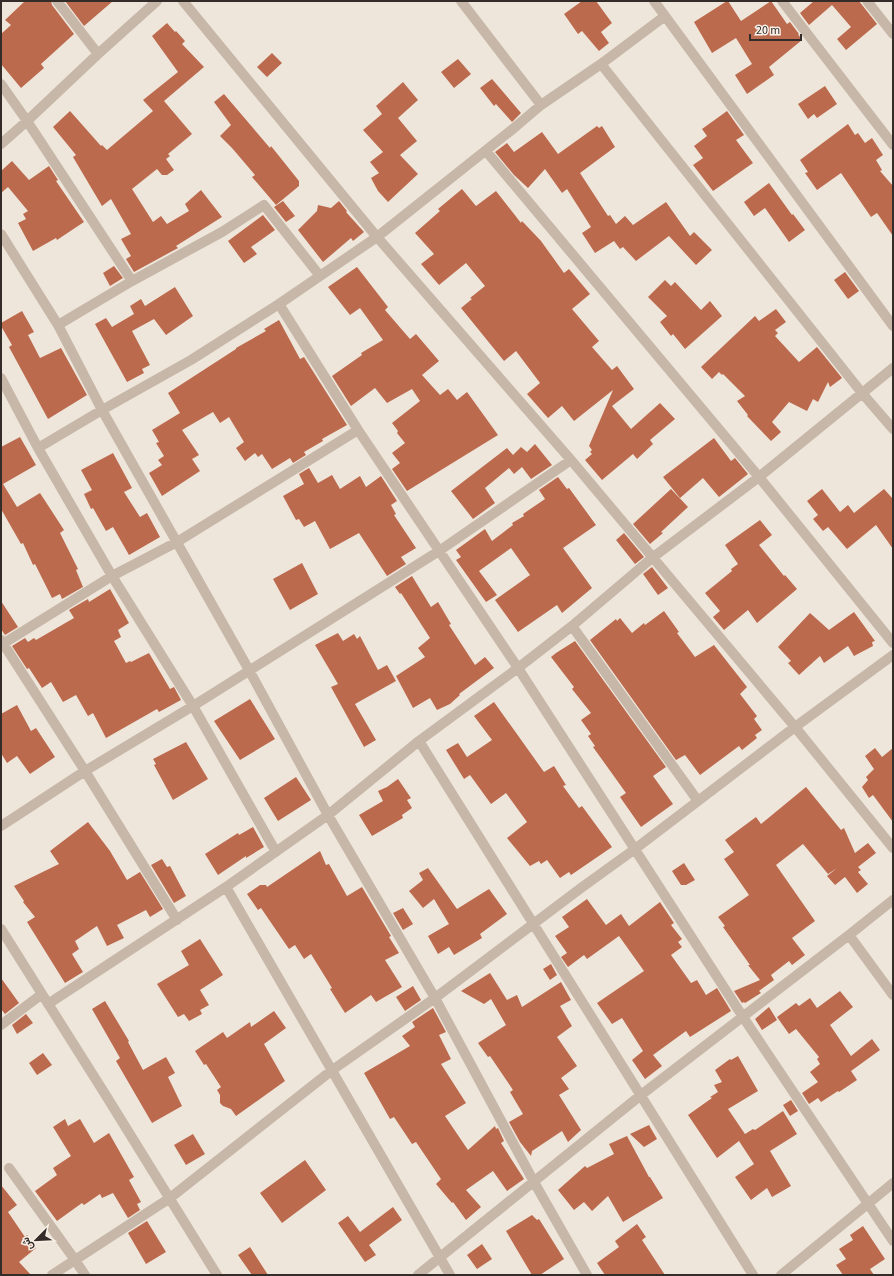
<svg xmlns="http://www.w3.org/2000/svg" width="894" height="1276" viewBox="0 0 894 1276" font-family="'Source Sans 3',Vazirmatn,sans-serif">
<rect width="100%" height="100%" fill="#efe6db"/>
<path fill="#bc6a4d" d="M25,1H51L52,5L74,34L41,64L44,68L21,88L1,64V34L11,25L5,20Z
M65,1H113L84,26Z
M582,1H596L612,23L601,32L609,43L599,51L582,31L578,34L564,14Z
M727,1H728L741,21L771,1L787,24L790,22L799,34H798L802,40L769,67L774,75L747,94L735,75L752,64L736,38L712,53L694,22Z
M814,1H859L877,24L846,50L837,39L851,27L832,5L809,25L800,13Z
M167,23L175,32L176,31L185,41L182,44L204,67L164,101L192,134L168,154L170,156L166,159L174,170L167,175H162L157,169L132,189L153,222L161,216L167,224L189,211L185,204L201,190L222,217L176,246L178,248L134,272L126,259L131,256L121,239L131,234L111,199L102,206L73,157L76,155L53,127L70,111L101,146L102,145L107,150L153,111L143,100L178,72L152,36Z
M272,53L282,63L267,77L257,67Z
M458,59L471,74L454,88L441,72Z
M492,79L521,113L512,122L496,104L494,106L480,88Z
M403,82L418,100L398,118L417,141L400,155L418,174L388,202L378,191L371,178L379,173L370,162L383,152L363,130L382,114L376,106Z
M825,86L837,104L817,118L814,114L808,119L798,104Z
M224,94L270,148L271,146L299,181V186L276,205L252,177L255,175L232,148L220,136L231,125L214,102Z
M727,111L744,135L736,140L753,163L713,191L693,165L703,158L694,146L707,136L702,129Z
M848,124L855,135L858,133L865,143L872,138L883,155L876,160L882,170L880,171L893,186V236L877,213L871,217L841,173L817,190L805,173L808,172L800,160Z
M597,126L599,128L602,126L615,147L580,173L608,216L610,215L616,224L625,216L633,225L666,202L690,236L694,232L712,250L696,265L669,236L636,261L623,247L620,249L614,241L595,253L582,233L591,227L567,189L562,193L545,169L528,188L514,175L495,152L507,143L514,152L542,132L558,154Z
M12,161L29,180L49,166L58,180L56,181L84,222L57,240L56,238L33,251L18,223L26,219L23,214L28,211L8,187L1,193V171Z
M769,183L792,215L793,214L805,230L789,242L765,208L754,216L744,202Z
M462,189L476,206L496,191L521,223L522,221L541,241L564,273L569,269L590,294L572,309L599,341L592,347L612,370L617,366L634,389L612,406L631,429L660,403L675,419L650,440L653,444L637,459L633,454L602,480L585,460L592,454L590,452L592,450L589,446L613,390L574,421L562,406L548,418L527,394L540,383L516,351L504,361L461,308L472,299L470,298L485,286L466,263L439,285L421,264L434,254L415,233L440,211L438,209Z
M283,201L295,216L286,222L274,207Z
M339,201L347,211L346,212L364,232L353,241L351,238L323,262L298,230L317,211L318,205L331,208Z
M263,215L275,230L251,247L257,254L244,263L228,241Z
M114,266L123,278L110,286L103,273Z
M357,267L388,307L385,310L410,339L416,334L439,361L422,375L440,395L448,389L457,400L467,392L498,435L407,491L392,469L400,463L392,453L405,443L397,433L398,431L392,423L420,401L412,389L387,403L375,388L351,406L332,376L362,355L361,353L383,340L360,308L350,315L328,287Z
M845,272L859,291L848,299L834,280Z
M665,280L671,286L675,282L701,310L710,301L722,316L685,349L673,334L671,336L660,322L667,316L648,297Z
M175,287L193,316L166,335L154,319L132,331L150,365L142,369L144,373L127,382L95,324L106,318L112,327L134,314L130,306L141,299L145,306Z
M776,309L786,322L775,330L778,333L775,336L799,362L817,347L842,378L830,387L828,382L818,402L813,399L807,411L789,402L772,422L781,432L771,441L747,416L748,415L737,401L745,396L723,374L722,375L719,372L712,379L701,367L755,316L759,321Z
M22,311L34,332L28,335L40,358L61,348L87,395L48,419L9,347L12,345L1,326V323Z
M279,320L300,359L304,357L347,425L322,439L323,441L304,452L306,455L293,463L290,458L272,469L262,454L258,457L255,453L245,461L236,448L244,442L229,417L220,423L213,412L182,430L199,455L192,459L200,471L162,496L149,473L162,465L158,460L164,456L156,443L159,442L152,430L180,413L168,393L236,349V348L266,331L264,329Z
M20,437L36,465L3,484L17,507L40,493L64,530L60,533L78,569L76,570L83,587L62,599L60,594L52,598L35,564L33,565L23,543L21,544L1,509V447Z
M714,438L731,461L735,458L748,474L719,497L703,478L680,498L663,477Z
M535,444L552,465L531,479L522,467L514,474L509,468L485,488L495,503L473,519L451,491L507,448L513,455L521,447L527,452Z
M113,453L132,488L124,492L140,517L147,513L160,537L129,555L113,527L106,531L93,508L91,509L84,494L92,490L81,470Z
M309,468L318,483L332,475L340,489L360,476L366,487L381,476L397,501L391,505L396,514L394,515L416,548L401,557L406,564L387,576L359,533L330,549L315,521L304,527L299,519L296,520L283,496L304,484L299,474Z
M558,477L567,489L569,488L596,525L563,548L592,588L562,613L557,605L518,632L495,600L530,575L511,548L479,571L497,595L486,602L456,560L461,557L456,550L485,529L492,541L513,525L512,523L524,516L523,514L545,499L539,490Z
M671,489L688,507L661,532L663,533L650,544L633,524Z
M822,489L840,512L848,505L854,513L884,489L893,499V549L876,525L847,549L828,527L823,531L813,519L818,515L807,501Z
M760,520L772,535L759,545L784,576L785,575L797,589L757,623L748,610L724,630L713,617L720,611L705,593L732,571L731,569L738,564L725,545Z
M624,533L644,557L635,564L616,540Z
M302,563L318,594L290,610L273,579Z
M652,567L668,588L658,595L643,574Z
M412,576L431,607L438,602L451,624L449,625L475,665L485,657L494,668L459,694L460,695L450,704L437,710L430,698L413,708L396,676L425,657L418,648L430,638L401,593L400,594L395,587Z
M110,589L129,623L118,630L121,637L114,641L126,663L130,661L131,662L149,653L170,689L174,687L181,700L159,712L157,709L106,738L93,713L88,716L76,695L63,702L51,682L42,688L29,668L27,669L12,646L25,638L28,642L34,638L36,640L74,618L69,610L88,599L89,602Z
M1,601L18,627L5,635L1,629Z
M664,611L679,632L677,633L695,657L714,645L747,687L740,694L757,716L754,719L762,730L755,735L757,738L742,750L739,746L700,775L685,755L676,760L590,640L616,619L617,621L620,618L632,633L644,623L645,625Z
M854,612L875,641L872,642L873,646L854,656L848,646L824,663L820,656L799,675L788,663L791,661L778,647L810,613L829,630Z
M338,633L343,641L354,634L357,639L360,636L378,670L387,665L396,681L355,704L376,740L364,747L331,687L338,684L315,645Z
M575,641L666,767L653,776L673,804L641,827L620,797L626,793L593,747L595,746L588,736L591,734L581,720L591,713L572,689L574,687L551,657L556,653Z
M250,699L275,739L240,760L214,721Z
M494,702L544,772L554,766L566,785L563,786L579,808L582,806L612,847L571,875L569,872L560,878L547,860L541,864L539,861L530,866L507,838L527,822L506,793L491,804L470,775L464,779L446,750L458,743L467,757L492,740L474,716Z
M17,705L31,731L36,728L55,757L30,774L17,756L7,763L1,753V714Z
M186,742L208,779L173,800L154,765L156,764L153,759Z
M875,748L882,757L893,748V822L873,795L869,798L862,787L868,780L866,777L874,769L865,756Z
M296,777L311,800L278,821L264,798Z
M398,779L411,798L407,800L412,808L402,815L403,818L372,836L359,815L383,801L378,791L387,787Z
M806,787L841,830L844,828L855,853L868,843L876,853L858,867L861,870L858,872L868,884L857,893L845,877L835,885L827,876L837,868L828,874L803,844L776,865L815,921L792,938L805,955L792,965L789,961L771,975L774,980L759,991L761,993L745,1003L744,1002L742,1003L734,991L760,980L748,965H750L723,927L725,926L718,917L749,895L724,859L734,852L725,840L756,817L761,824Z
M88,822L110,851L127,880L140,872L163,909L150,917L146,910L117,925L124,938L107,946L97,926L75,941L79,949L72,954L83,972L65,983L27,922L35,917L23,902L24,901L14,886L59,864L50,851Z
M253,827L264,847L246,858V856L218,875L205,854L238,833L239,835Z
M320,851L326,865L329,864L347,896L362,887L391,936L389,937L399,953L385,960L402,987L376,1002L371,995L345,1013L330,989L332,988L311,954L304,959L295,945L289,949L261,908L258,910L247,894L260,885H266L267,887Z
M162,859L167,867L170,866L186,896L174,903L151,865Z
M684,863L695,880L686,885H681L672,871Z
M428,868L457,909L489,889L507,914L480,934L482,938L454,955L449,947L438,954L428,936L449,924L434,899L423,908L409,891L423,880L419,873Z
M587,899L606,925L621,914L629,926L660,902L674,923L671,925L682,939L678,942L682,947L671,955L691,983L697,980L706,995L717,988L731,1011L690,1037L686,1031L653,1055L662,1066L645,1079L632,1060L643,1051L622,1018L612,1024L597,1003L644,971L619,936L587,959L584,955L568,967L561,957L567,953L555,936L569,927L562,917Z
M403,908L413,924L403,930L393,913Z
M200,939L223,975L200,990L209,1005L200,1010L202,1014L189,1021L184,1014L178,1017L157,984L189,965L181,951Z
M551,964L557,975L550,980L543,969Z
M490,973L507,1000L517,995L522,1007L561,982L571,1000L560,1006L572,1026L557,1037L577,1066L561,1078L569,1089L559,1095L581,1130L568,1142L562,1131L532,1151L531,1156L520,1142L509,1122L523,1114L510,1092L513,1090L490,1056L488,1057L478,1043L506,1025L491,999L484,1004L461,991Z
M1,978L19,1003L5,1014L1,1009Z
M413,986L421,1000L405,1011L396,997Z
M840,991L853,1007L830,1025L851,1056L872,1039L880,1050L851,1071L857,1080L839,1092L838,1091L821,1102L818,1098L809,1104L802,1093L818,1082L810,1072L820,1064L817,1059L819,1057L796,1029L789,1034L777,1017L796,1003L799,1006L810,998L817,1008Z
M105,1001L129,1041L128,1042L143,1070L166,1057L175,1073L168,1077L182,1106L152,1123L116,1061L120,1058L92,1009Z
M769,1007L777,1020L762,1030L755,1019Z
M433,1008L446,1032L439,1035L451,1059L441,1064L466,1103L445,1116L468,1150L495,1126L496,1129L498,1128L504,1141L501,1143L524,1179L507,1191L493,1171L466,1190L481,1207L466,1220L453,1202L452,1203L436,1184L441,1179L416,1142L412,1144L394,1117L390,1119L364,1073L410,1046L402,1036L415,1027L412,1022Z
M274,1011L286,1028L264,1044L285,1081L236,1116L231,1109L223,1106L220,1103V1095L217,1090L221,1087L206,1064L204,1065L195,1051L223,1032L227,1038L250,1022L251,1027Z
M26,1014L33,1023L17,1034L12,1025Z
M43,1053L52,1065L37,1075L29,1063Z
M738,1056L758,1091L728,1109L745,1134L753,1129L755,1130L783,1111L797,1134L770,1151L791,1186L772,1197L767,1188L751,1200L735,1177L754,1164L739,1141L717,1158L688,1115L712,1098L710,1097L718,1092L714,1085L722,1082L715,1070L730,1059L731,1060Z
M791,1100L798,1111L790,1116L783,1105Z
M65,1119L68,1126L80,1119L94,1143L109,1133L134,1177L129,1180L141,1202L137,1204L140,1210L128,1218L113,1193L102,1198L100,1194L84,1205L82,1203L57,1221L35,1191L57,1175L53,1168L71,1156L53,1127Z
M649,1125L657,1139L644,1147L630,1134Z
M193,1134L205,1154L186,1165L174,1145Z
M627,1136L649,1177H650L663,1198L623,1222L608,1196L592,1211L584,1202L574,1210L558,1190L585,1166L587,1168L614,1154L609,1144Z
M305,1160L326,1190L282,1223L260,1193Z
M1,1185L17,1205L8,1212L25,1237L27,1235L36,1248L19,1262L31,1275H1Z
M393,1207L402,1220L369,1245L376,1255L365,1262L338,1223L348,1216L360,1232Z
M532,1215L537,1220L539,1219L564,1259L540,1275H532L506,1231Z
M147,1221L166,1252L146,1264L128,1233Z
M637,1224L646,1237L642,1240L665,1275H605L597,1263L619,1247L615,1241Z
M863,1226L885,1259L870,1269L874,1275H843L836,1265L846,1259L839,1249L853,1240L850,1235Z
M482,1244L492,1259L477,1269L467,1255Z
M250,1247L268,1275H252L238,1255Z"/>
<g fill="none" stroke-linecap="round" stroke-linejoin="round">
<path stroke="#c6b7a8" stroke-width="10" d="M57,1L98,54
M183,1L377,237L571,460L795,727L893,848
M461,1L541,105
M654,1L893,326
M782,1L893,145
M867,1L893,34
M601,64L862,393L893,429
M1,84L27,121L132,281
M1,144L27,121L98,54L157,1
M486,151L759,477L893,643
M1,234L58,325L102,410L249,670L328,815L435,998L534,1182L587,1275
M279,304L358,430L518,668L743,1017L893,1241
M58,325L132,281L222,232L264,205L320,276
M1,378L38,448L112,576L193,706L276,852
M38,448L102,410L191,360L279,304L377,237L514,128L541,105L601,64L665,16
M572,626L698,801
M1,640L85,771L177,920
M1,645L112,576L177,542L358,430
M419,741L753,1275
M1,826L85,771L193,706L439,551L571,460
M226,887L450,1275
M1,929L105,1094L217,1275
M849,935L893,995
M48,1004L226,887L328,815L419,741L518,668L572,626L652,558L759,477L893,368
M1,1025L42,994
M9,1168L75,1260L85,1275
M52,1275L170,1198L331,1071L435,998L581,888L635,849L795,727L893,655
M418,1275L641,1095L849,935L893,900
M781,1275L893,1183"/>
</g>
<rect width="894" height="1276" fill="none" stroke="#342c28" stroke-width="4"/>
<g transform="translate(36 1240) rotate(246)" stroke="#f8f0e7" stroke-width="3" paint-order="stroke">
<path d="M0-3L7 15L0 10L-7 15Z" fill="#342c28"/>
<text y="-6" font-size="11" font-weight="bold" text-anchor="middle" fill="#342c28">ش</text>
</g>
<path d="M750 34v6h51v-6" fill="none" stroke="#342c28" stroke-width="2"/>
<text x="756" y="34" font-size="12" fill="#342c28" stroke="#f8f0e7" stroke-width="3" paint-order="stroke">20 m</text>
</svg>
